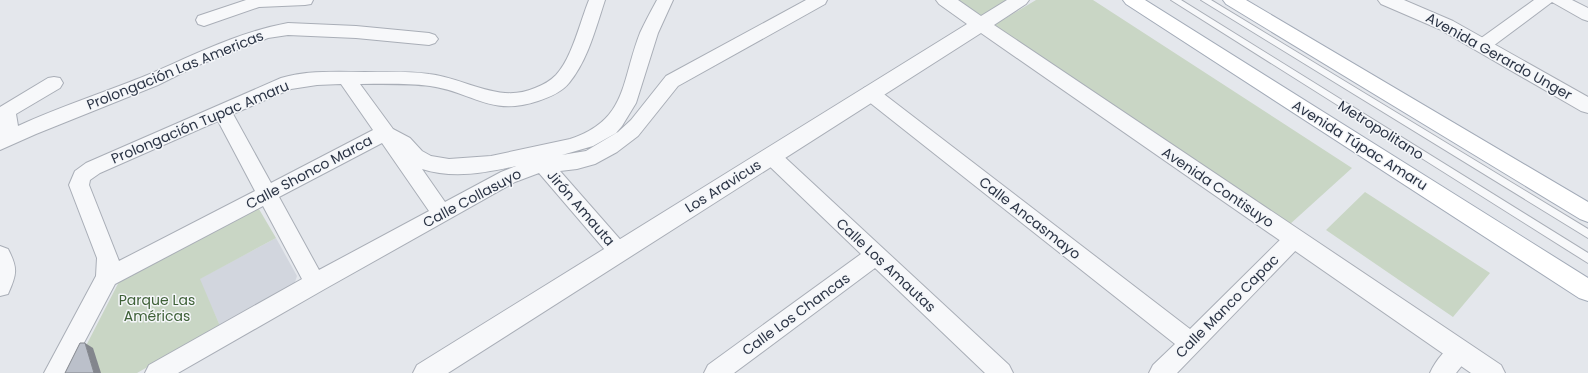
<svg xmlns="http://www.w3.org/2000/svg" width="1588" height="373" viewBox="0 0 1588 373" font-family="Poppins,sans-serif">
<rect width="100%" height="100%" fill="#e4e7ec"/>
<path fill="#d2d6de" d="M276,238L297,276L294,285L220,326L199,279Z"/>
<path fill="#c9d6c5" d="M953,0H1007L979,18Z
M1036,0H1093L1352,168L1289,225L994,25Z
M1365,192L1490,273L1453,317L1326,230Z
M256,204L276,238L200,279L220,326L137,373H72L123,274Z"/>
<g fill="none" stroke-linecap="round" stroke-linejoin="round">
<defs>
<path id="service" d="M1171,0H1181L1588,253V263Z
M1201,0H1211L1588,229V238Z"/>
<path id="minor" d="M246,0H313L311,4L305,5L259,7L204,26L198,24L196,20L198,16Z
M589,0H605C596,27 588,60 569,83C562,92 550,97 538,101C490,117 473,92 430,86C407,83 383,84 360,84L393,129L410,138L422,151L431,156L449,159L491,156L570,139C628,120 621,81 640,33C645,22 651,11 657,0H673L658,33L636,103L622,126L616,133L593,146L562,155L586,151L618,132L631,120L666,76L806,0H827L825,4L678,86L638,136L617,152L595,164L577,169L560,171L625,245L629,251L625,257L618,260L611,257L539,173L515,182L323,290L178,373H145L149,365L302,279L263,206L115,284L68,373H44L96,276L97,258L69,185L75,171L86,163L281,78C308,70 337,72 365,72C387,72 408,71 429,74C465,78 499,104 535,88C543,85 550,81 556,75C572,58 580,22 589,0ZM341,84L373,130L271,183L233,114L291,89L317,85ZM218,121L255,191L119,261L89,185L90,180L100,173ZM382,143L429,211L319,270L279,197ZM516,166L501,172L445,202L422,169C453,179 485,173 516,166Z
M1534,0H1572L1588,8V21L1582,19L1552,2L1489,49L1483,51L1477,49L1474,45L1477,41Z
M288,23L356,26L429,33L435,35L438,39L435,43L429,45L356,38L288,35L268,38L196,66L158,85L36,134L0,150V107L48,78L54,77L60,78L63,83L60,88L16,114L18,126C59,107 103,93 145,76C192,56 238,32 288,23Z
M870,86L876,88L1190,329L1287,233L1294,230L1301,233L1304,239L1301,245L1177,373H1149L1153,365L1175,344L864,98L861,93L864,88Z
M771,149L778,151L1009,365L1013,373H985L875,268L734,373H704L708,365L861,254L764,161L761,156L764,151Z
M0,246L8,249C18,268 17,274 8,294L0,296Z
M1460,341L1468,344L1471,351L1468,358L1456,373H1430C1436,360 1447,346 1460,341Z"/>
<path id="tertiary" d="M936,0H958L981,16L1007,0H1029L1026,4L994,25L1501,365L1505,373H1471L981,33L448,373H413L417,365L967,24L939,4Z
M1378,0H1404L1453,21L1588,97V113L1581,111L1439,29L1381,4Z"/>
<path id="primary" d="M1123,0H1145L1588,278V301L1579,298L1126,4Z
M1223,0H1246L1588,202V222L1580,219L1226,4Z"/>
</defs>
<use href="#service" stroke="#a9aeb7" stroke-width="2"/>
<use href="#minor" stroke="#a9aeb7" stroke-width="2"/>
<use href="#tertiary" stroke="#a9aeb7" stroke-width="2"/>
<use href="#primary" stroke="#a3abb8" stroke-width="2"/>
<use href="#service" fill="#f7f8fa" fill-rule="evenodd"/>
<use href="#minor" fill="#f7f8fa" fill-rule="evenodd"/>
<use href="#tertiary" fill="#f7f8fa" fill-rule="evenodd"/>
<use href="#primary" fill="#fff" fill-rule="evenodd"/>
</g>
<path fill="#83868d" d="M85,343L93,348L101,373H94Z"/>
<path fill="#bbc0ca" stroke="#83868d" d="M80,343H85L94,373H65Z"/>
<g text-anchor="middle" stroke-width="3" stroke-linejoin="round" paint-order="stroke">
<g font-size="14" fill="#2b3445" stroke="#f4f6f9">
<text transform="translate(1499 56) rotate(29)" y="5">Avenida Gerardo Unger</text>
<text transform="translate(175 70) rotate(-22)" y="5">Prolongación Las Americas</text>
<text transform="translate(200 122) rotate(-23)" y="5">Prolongación Tupac Amaru</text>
<text transform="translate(1381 130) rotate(32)" y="5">Metropolitano</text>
<text transform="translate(1360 145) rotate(32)" y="5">Avenida Túpac Amaru</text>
<text transform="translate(309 172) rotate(-28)" y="5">Calle Shonco Marca</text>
<text transform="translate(723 186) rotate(-32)" y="5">Los Aravicus</text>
<text transform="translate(1218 187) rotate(34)" y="5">Avenida Contisuyo</text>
<text transform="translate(472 198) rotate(-28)" y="5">Calle Collasuyo</text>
<text transform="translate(581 208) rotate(49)" y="5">Jirón Amauta</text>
<text transform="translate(1030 218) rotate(38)" y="5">Calle Ancasmayo</text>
<text transform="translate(886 265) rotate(43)" y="5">Calle Los Amautas</text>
<text transform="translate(1227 306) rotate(-45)" y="5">Calle Manco Capac</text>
<text transform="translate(796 314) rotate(-36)" y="5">Calle Los Chancas</text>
</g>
<g font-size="14" fill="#3f6138" stroke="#f4f6f9">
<text x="157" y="305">Parque Las<tspan x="157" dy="16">Américas</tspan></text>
</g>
</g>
</svg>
